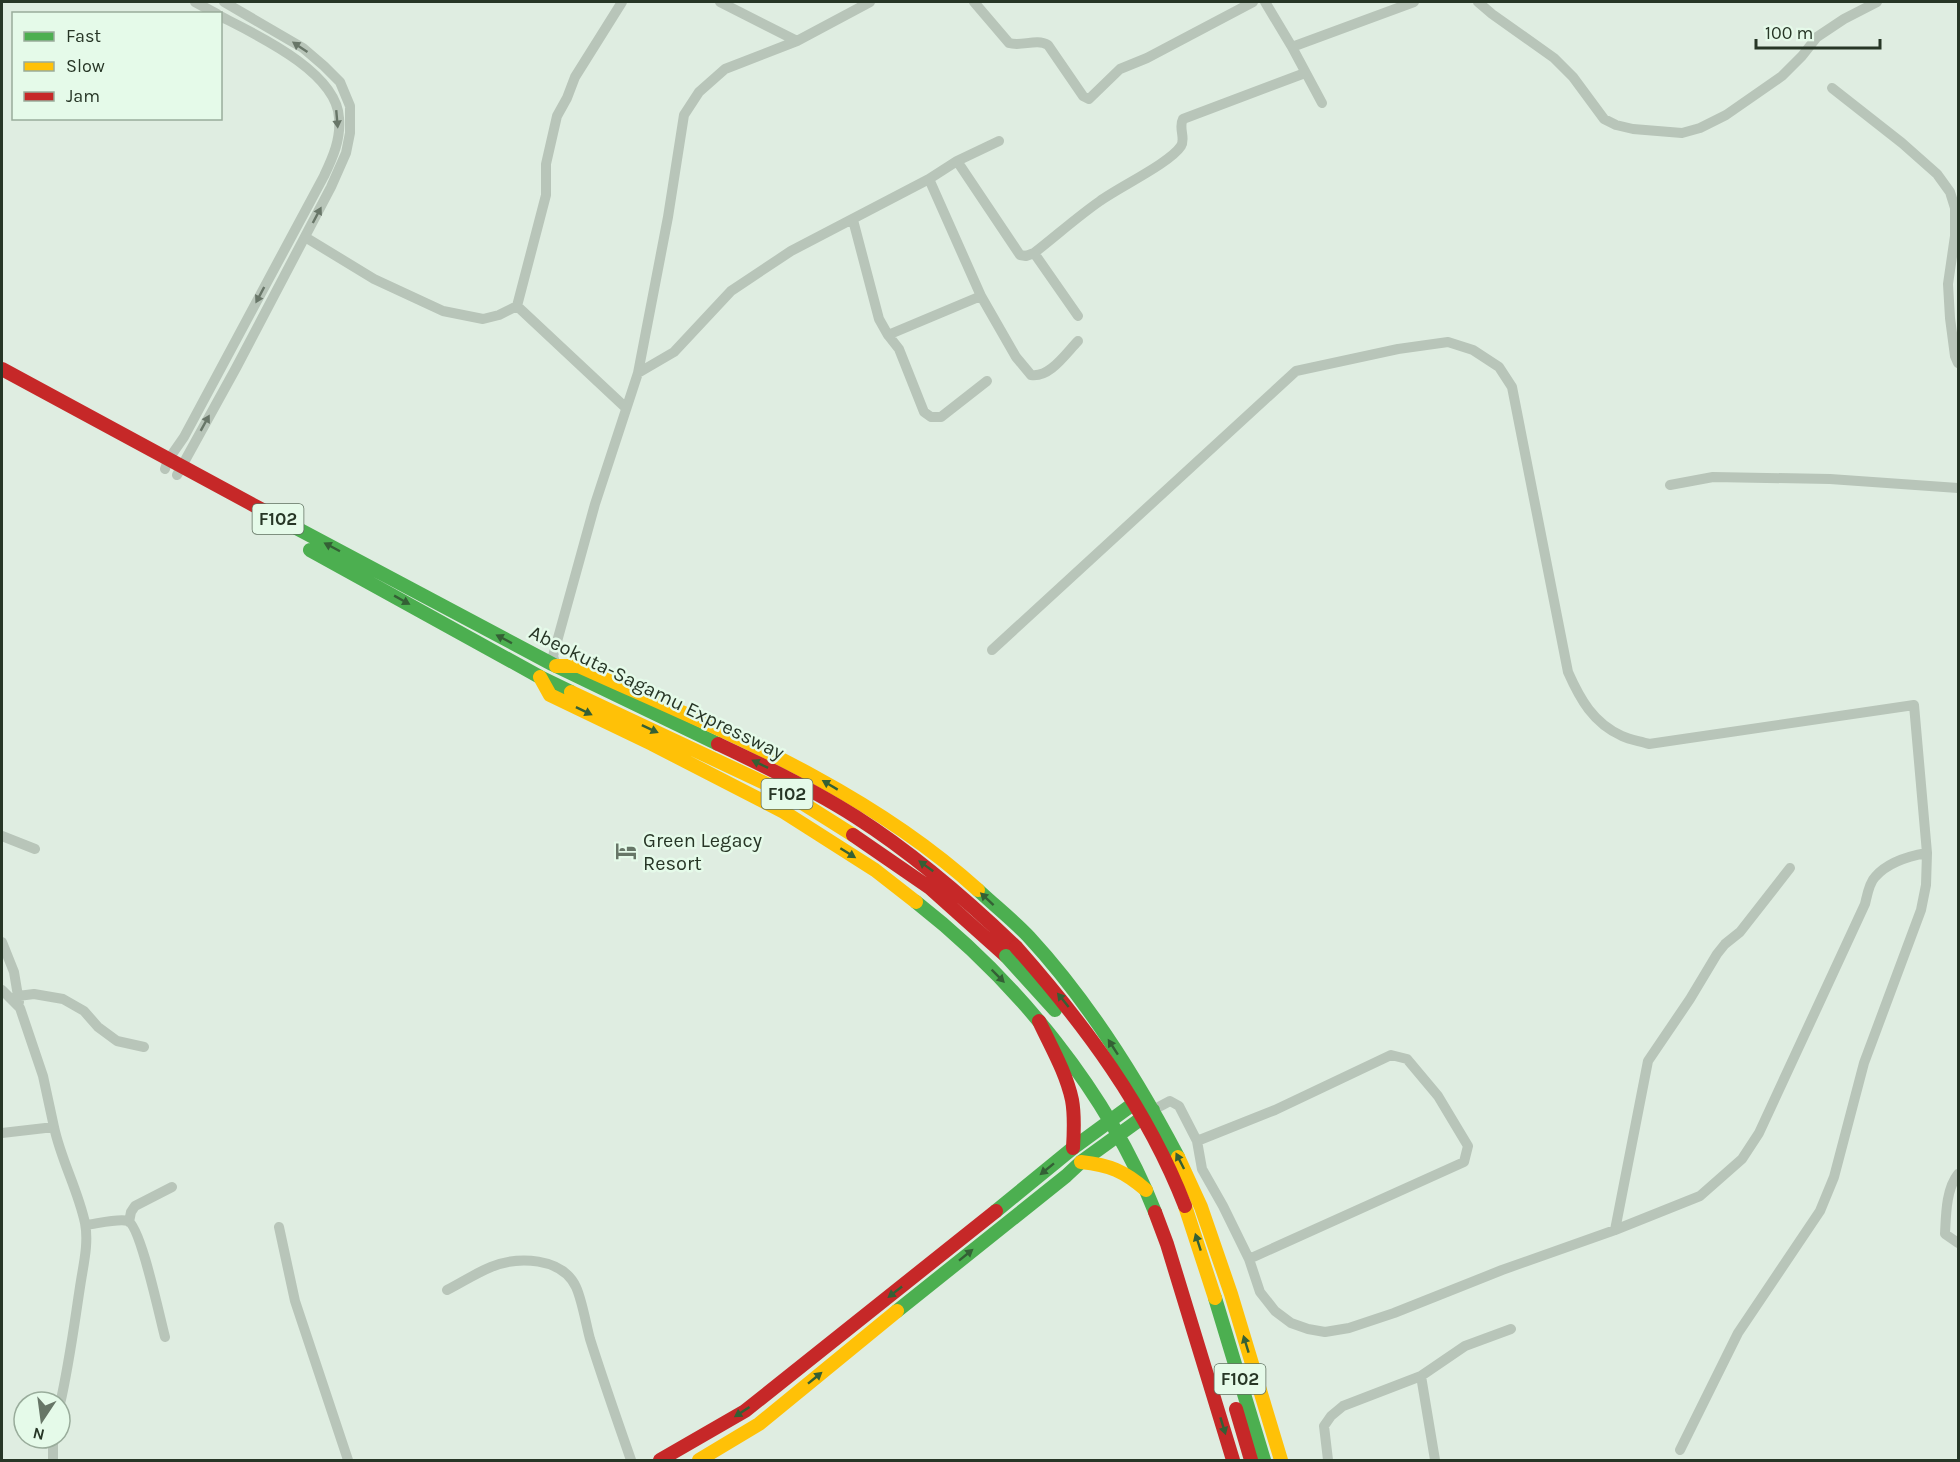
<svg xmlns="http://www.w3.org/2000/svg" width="1960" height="1462" viewBox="0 0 1960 1462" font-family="Karla,sans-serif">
<rect width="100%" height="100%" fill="#dfede1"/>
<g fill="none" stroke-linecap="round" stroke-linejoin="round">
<path stroke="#b8c5b9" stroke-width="10" d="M195,2L217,14
M720,2L797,41
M974,2L1009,43C1022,47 1036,38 1048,45L1083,96L1089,99L1120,69L1147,58L1253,2
M1265,2L1292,47
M1478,2L1492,14L1554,58L1573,77L1604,119L1616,125L1633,129L1682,133L1700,128L1726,115L1782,76L1802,56L1817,37L1844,19L1877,2
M1832,88L1902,143L1937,174L1950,192L1955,208V236L1948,284L1950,318L1955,356L1958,363
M1322,103L1292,47L1414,2
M957,161L1020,255L1026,256L1034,253C1056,236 1077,217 1100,201C1119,187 1170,163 1181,146C1186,138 1178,128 1183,119L1305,73
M929,179L981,296
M853,220L879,319L888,335L899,349L924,412L931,417H941L987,381
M305,237L374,279L443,311L483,319L499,315L517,306L546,195V164L557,116L567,98L575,77L622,2
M1034,253L1078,316
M517,306L626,408
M888,335L981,296L1016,357L1031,375C1050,378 1066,353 1078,341
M638,373L674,352L731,291L791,251L929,179L957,161L999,141
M165,469L168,460L184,437L324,176C333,157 341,139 339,118C337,72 257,35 220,16
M177,475L236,368L331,187L346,153L350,133V106L340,82L324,66L303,48L224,2
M1670,485L1713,477L1830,479L1958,488
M992,650L1296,371L1398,349L1448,342L1473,350L1499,367L1512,387L1568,672C1580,699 1593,723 1622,736C1630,740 1640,741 1649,744L1914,705L1927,853C1909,856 1887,863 1875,877C1869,883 1867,896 1865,904L1759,1133L1742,1159L1700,1196L1615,1230L1502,1270L1394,1313L1349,1328L1325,1332L1308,1329L1291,1323L1275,1311L1260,1292L1249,1259L1223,1206L1202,1169L1197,1141L1179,1106L1170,1101L1153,1110
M556,666L553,656L595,504L638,373L668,217L684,115L699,92L725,69L797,41L870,2
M2,836L35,849
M2,942L14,972L19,1002
M2,990L20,1008L43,1076L54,1127
M18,996L34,994L63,999L84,1011L98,1027L117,1041L144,1047
M2,1133L54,1127C61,1160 78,1190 85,1223C89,1244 83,1266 80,1287C74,1326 69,1365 60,1404
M1197,1141L1275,1110L1391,1055L1407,1059L1438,1096L1468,1146L1464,1162L1249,1259
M1958,1174C1946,1189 1946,1215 1945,1234L1958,1243
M129,1222L131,1212L135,1206L172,1187
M86,1225C96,1224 119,1218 128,1221C141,1227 160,1319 165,1337
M279,1227L295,1301L348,1460
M1615,1230L1648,1061L1690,999L1717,954L1725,944L1740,932L1790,868
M447,1290C461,1283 476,1273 491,1267C518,1256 562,1257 576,1287C582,1300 586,1324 590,1339C603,1380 617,1420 631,1460
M1421,1376L1435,1460
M1680,1450L1738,1333L1820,1211L1834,1177L1864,1063L1921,910L1926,885L1927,853
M53,1460V1438
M1328,1460L1324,1426L1331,1416L1343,1406L1421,1376L1465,1346L1511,1329"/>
<path stroke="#4caf50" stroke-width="14" d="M270,514L552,664L718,744
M310,550L540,677L571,692
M978,890C995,906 1013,920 1029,937C1089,1002 1137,1079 1178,1157
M916,902C1017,981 1108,1093 1155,1212
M996,1211L1073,1148L1144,1096
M1215,1298L1264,1460
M897,1311L1066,1176L1081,1162L1153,1110"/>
<path stroke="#ffc107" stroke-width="14" d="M556,666H579C718,729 864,786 978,890
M540,677L550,695L652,744L784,812L875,870L916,902
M571,692L788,794L853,835
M1178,1157L1201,1207L1231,1294L1281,1460
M1081,1162C1110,1165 1124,1171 1146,1190
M699,1460L759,1424L897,1311"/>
<path stroke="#c62828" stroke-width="14" d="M2,369L270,514
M718,744C765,766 812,789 856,817C914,854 966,899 1016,947
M853,835L930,888L1006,956
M1039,1021C1051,1047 1066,1072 1072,1100C1075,1116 1074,1132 1073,1148
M1155,1212L1167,1244L1233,1460
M1236,1409L1251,1460
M660,1460L745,1411L996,1211"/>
<path stroke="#4caf50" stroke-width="14" d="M1006,956L1055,1010"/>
<path stroke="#ffc107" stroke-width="14" d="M1185,1206L1215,1298"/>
<path stroke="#c62828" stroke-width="14" d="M1016,947C1085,1025 1147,1108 1185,1206"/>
</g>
<defs><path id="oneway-solid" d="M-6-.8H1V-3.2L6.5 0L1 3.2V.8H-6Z" transform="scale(1.5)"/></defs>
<g fill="#687668">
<use href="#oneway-solid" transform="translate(300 47) rotate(-146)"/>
<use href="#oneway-solid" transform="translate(337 119) rotate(85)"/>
<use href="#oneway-solid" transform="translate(317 215) rotate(-62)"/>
<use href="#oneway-solid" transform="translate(260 295) rotate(118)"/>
<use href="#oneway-solid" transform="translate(205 423) rotate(-61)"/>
</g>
<g fill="#346035">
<use href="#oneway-solid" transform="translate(332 547) rotate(-152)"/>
<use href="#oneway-solid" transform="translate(402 600) rotate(29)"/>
<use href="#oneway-solid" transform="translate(504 639) rotate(-152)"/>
<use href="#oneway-solid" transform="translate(584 711) rotate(26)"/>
<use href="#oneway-solid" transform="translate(650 729) rotate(25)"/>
<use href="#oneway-solid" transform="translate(760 764) rotate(-154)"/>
<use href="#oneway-solid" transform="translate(830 785) rotate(-149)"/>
<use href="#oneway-solid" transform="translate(848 853) rotate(32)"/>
<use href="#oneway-solid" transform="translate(926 866) rotate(-144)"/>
<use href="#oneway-solid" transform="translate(987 899) rotate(-137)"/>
<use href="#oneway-solid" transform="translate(998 976) rotate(45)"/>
<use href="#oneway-solid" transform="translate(1063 1000) rotate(-129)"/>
<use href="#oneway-solid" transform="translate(1113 1047) rotate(-123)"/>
<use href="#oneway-solid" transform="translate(1180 1161) rotate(-117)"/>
<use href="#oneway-solid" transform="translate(1047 1169) rotate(141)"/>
<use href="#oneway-solid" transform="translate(1198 1242) rotate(-108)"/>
<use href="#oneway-solid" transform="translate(966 1255) rotate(-39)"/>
<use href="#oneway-solid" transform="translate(895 1292) rotate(142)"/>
<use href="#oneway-solid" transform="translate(1246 1344) rotate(-107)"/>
<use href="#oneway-solid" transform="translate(815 1378) rotate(-39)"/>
<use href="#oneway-solid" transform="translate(742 1412) rotate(147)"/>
<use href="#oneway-solid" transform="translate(1223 1426) rotate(73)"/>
</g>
<defs>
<symbol id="hotel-bare" viewBox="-9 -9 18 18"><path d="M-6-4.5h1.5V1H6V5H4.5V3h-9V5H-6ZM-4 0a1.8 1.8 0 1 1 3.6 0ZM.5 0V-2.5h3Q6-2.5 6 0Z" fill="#677667" stroke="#e5fae9" stroke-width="2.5" paint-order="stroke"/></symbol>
</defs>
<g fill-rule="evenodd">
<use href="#hotel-bare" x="611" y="836" width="30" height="30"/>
</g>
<g text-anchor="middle" stroke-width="5" stroke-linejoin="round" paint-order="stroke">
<g fill="#e5fae9" stroke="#607160" stroke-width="1.5">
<rect x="252.5" y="504" width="51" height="30" rx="4.5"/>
<rect x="761.5" y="779" width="51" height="30" rx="4.5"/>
<rect x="1214.5" y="1364" width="51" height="30" rx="4.5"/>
</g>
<g font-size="18" font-weight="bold" fill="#273626">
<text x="278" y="525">F102</text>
<text x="787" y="800">F102</text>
<text x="1240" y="1385">F102</text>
</g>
<g font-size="20" fill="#273626" stroke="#e5fae9">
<text transform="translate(657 692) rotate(26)" y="7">Abeokuta-Sagamu Expressway</text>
</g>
<g font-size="20" fill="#273626" stroke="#e5fae9" text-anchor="start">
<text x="643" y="847">Green Legacy<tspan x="643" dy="23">Resort</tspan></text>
</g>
</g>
<rect width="1960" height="1462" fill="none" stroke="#273626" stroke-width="6"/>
<rect x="12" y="12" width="210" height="108" fill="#e5fae9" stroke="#99ac9b" stroke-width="1.5"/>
<rect x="24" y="32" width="30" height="9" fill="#4caf50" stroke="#99ac9b" stroke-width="1.5"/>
<text x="66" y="42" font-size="18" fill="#273626">Fast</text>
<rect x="24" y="62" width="30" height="9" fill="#ffc107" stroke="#99ac9b" stroke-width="1.5"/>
<text x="66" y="72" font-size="18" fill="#273626">Slow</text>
<rect x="24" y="92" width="30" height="9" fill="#c62828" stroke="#99ac9b" stroke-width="1.5"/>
<text x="66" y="102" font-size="18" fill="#273626">Jam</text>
<g transform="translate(42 1420) rotate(193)"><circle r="28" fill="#e5fae9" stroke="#99ac9b" stroke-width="1.5"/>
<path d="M0-4.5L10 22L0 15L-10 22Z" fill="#677667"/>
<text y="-9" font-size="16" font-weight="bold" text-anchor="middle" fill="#273626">N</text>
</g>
<path d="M1756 39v9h124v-9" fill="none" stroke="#273626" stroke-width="3"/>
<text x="1765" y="39" font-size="18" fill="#273626" stroke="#e5fae9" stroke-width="4.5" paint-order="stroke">100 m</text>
</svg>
